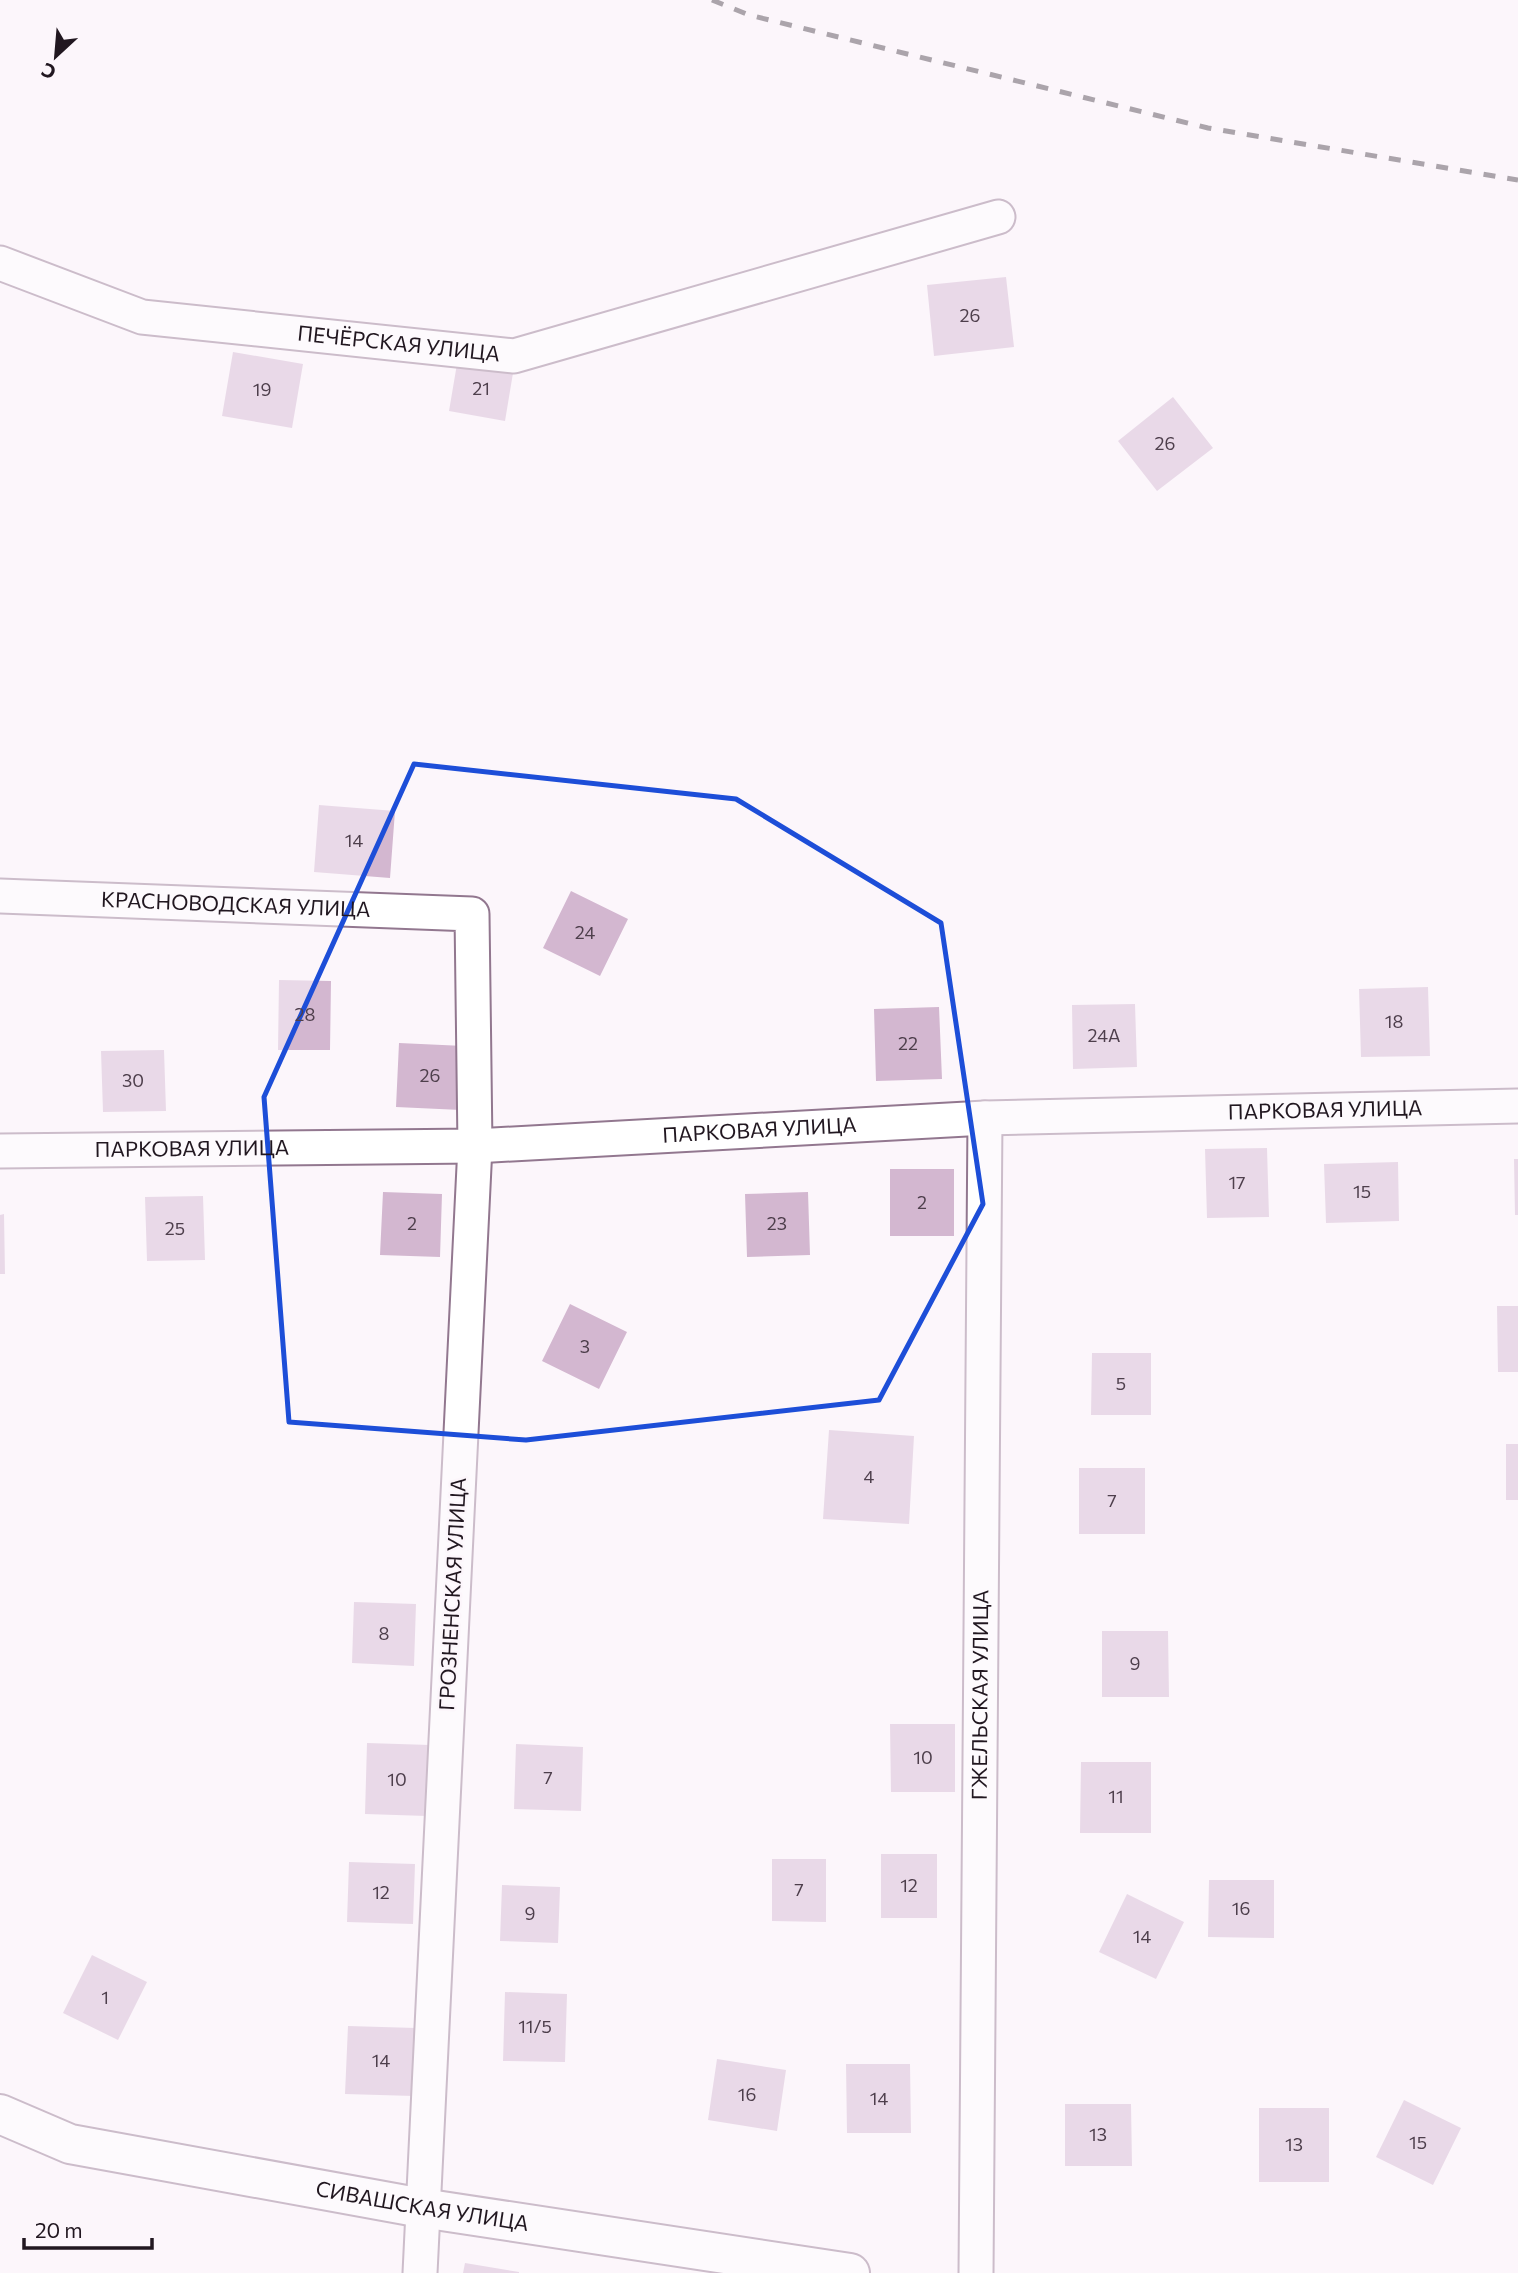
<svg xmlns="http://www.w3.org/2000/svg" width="1518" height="2273" font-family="Commissioner,sans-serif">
	<rect width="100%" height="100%" fill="#fcf6fb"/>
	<path fill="#d3b7d0" d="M1006 277 1014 347 934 356 927 285Z
		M233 352 303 364 292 428 222 416Z
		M458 358 514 367 505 421 449 411Z
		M1173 397 1213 448 1157 491 1118 441Z
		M319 805 395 811 390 878 314 872Z
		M571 891 628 919 600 976 543 948Z
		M279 980 331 981 330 1050H278Z
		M1428 987 1430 1056 1361 1057 1359 989Z
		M1135 1004 1137 1067 1073 1069 1072 1005Z
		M939 1007 942 1079 876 1081 874 1009Z
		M399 1043 464 1046 461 1110 396 1107Z
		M164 1050 166 1111 103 1112 101 1051Z
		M1267 1148 1269 1217 1207 1218 1205 1149Z
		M1514 1159H1518V1215H1515Z
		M1398 1162 1399 1221 1326 1223 1324 1164Z
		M890 1169H954V1236H890Z
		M383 1192 442 1194 440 1257 380 1255Z
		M808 1192 810 1255 747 1257 745 1194Z
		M203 1196 205 1260 147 1261 145 1197Z
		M4 1214 5 1274H0V1215Z
		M570 1304 627 1332 599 1389 542 1361Z
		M1497 1306H1518V1372H1498Z
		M1092 1353H1151V1415H1091Z
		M829 1430 914 1436 909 1524 823 1519Z
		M1506 1444H1518V1500H1506Z
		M1079 1468H1145V1534H1079Z
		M354 1602 416 1604 414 1666 352 1663Z
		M1102 1631H1168L1169 1697H1102Z
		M890 1724H955V1792H891Z
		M367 1743 430 1745 427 1816 365 1814Z
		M516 1744 583 1747 581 1811 514 1809Z
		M1081 1762H1151V1833H1080Z
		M881 1854H937V1918H881Z
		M772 1859H826V1922L772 1921Z
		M349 1862 415 1864 413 1924 347 1922Z
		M1209 1880H1274V1938L1208 1937Z
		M502 1885 560 1887 558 1943 500 1941Z
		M1127 1894 1184 1922 1156 1979 1099 1952Z
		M92 1955 147 1982 118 2040 63 2013Z
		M505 1992 567 1994 565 2062 503 2061Z
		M348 2026 416 2028 414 2096 345 2094Z
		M717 2059 786 2070 777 2131 708 2120Z
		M846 2064H910L911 2133H847Z
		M1404 2100 1461 2128 1433 2185 1376 2157Z
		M1065 2104H1131L1132 2166H1065Z
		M1259 2108H1329V2182H1259Z
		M465 2263 519 2272V2273H463Z"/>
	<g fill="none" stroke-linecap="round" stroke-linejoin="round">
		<defs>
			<g id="minor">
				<path id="s1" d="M0 263 142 317 514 356 998 217"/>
				<path id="s2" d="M0 896 472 914 475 1146 420 2273"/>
				<path id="s3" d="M0 1151 475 1146 985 1118 1518 1106"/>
				<path id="s4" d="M976 2273 985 1118"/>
			</g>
			<g id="tertiary">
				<path id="s5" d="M0 2114 70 2144 422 2208 850 2273"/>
			</g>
		</defs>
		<use href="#minor" stroke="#92778f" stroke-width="37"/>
		<use href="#tertiary" stroke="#92778f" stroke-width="42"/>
		<use href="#minor" stroke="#fff" stroke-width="33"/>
		<use href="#tertiary" stroke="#fff" stroke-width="38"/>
		<path stroke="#4b424a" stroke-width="5" stroke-dasharray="12 12" stroke-linecap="butt" d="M712 0 749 15 1208 128 1518 180"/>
	</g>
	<path d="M0 0H1518V2273H0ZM414 764 736 799 941 923 983 1204 879 1400 526 1440 289 1422 264 1097Z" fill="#fcf6fb" fill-opacity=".55" fill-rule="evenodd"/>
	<path fill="none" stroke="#1d4ed8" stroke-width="5" stroke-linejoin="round" d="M414 764 736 799 941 923 983 1204 879 1400 526 1440 289 1422 264 1097Z"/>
	<g text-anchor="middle" stroke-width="5" stroke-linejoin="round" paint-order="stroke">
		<g font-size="18" fill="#4e3f4c">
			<text x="970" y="322">26</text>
			<text x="481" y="395">21</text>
			<text x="262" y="396">19</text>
			<text x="1165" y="450">26</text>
			<text x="354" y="847">14</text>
			<text x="585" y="939">24</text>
			<text x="305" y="1021">28</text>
			<text x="1394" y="1028">18</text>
			<text x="1104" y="1042">24А</text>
			<text x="908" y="1050">22</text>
			<text x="430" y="1082">26</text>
			<text x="133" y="1087">30</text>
			<text x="1237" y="1189">17</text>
			<text x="1362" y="1198">15</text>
			<text x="922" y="1209">2</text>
			<text x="412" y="1230">2</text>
			<text x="777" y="1230">23</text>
			<text x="175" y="1235">25</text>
			<text x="585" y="1353">3</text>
			<text x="1121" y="1390">5</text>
			<text x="869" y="1483">4</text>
			<text x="1112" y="1507">7</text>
			<text x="384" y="1640">8</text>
			<text x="1135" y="1670">9</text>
			<text x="923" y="1764">10</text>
			<text x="548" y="1784">7</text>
			<text x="397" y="1786">10</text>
			<text x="1116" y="1803">11</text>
			<text x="909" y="1892">12</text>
			<text x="799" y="1896">7</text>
			<text x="381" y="1899">12</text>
			<text x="1241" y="1915">16</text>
			<text x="530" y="1920">9</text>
			<text x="1142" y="1943">14</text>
			<text x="105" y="2004">1</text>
			<text x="535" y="2033">11/5</text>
			<text x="381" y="2067">14</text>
			<text x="747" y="2101">16</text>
			<text x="879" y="2105">14</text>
			<text x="1098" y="2141">13</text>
			<text x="1418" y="2149">15</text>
			<text x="1294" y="2151">13</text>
		</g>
		<g font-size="21" fill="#211720" stroke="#fcf6fb">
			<text dy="7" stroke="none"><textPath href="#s1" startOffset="410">ПЕЧЁРСКАЯ УЛИЦА</textPath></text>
			<text dy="7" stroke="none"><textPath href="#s2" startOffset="236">КРАСНОВОДСКАЯ УЛИЦА</textPath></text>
			<text dy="7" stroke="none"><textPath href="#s3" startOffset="1326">ПАРКОВАЯ УЛИЦА</textPath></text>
			<text dy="7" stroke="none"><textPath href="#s3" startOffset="760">ПАРКОВАЯ УЛИЦА</textPath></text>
			<text dy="7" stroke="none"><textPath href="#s3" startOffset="192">ПАРКОВАЯ УЛИЦА</textPath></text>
			<text transform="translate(453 1594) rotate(-87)" y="7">ГРОЗНЕНСКАЯ УЛИЦА</text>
			<text dy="7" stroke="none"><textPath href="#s4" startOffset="578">ГЖЕЛЬСКАЯ УЛИЦА</textPath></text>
			<text dy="7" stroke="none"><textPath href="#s5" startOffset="434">СИВАШСКАЯ УЛИЦА</textPath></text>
		</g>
	</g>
	<g transform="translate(56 56) rotate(206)" stroke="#fcf6fb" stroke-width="5" paint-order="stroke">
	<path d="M0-5L12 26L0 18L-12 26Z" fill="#211720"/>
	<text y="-10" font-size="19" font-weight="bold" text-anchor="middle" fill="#211720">С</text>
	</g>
	<path d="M24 2238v10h128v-10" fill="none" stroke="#211720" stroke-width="3.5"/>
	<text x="35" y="2238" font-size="21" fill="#211720" stroke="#fcf6fb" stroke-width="5" paint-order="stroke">20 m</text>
</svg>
